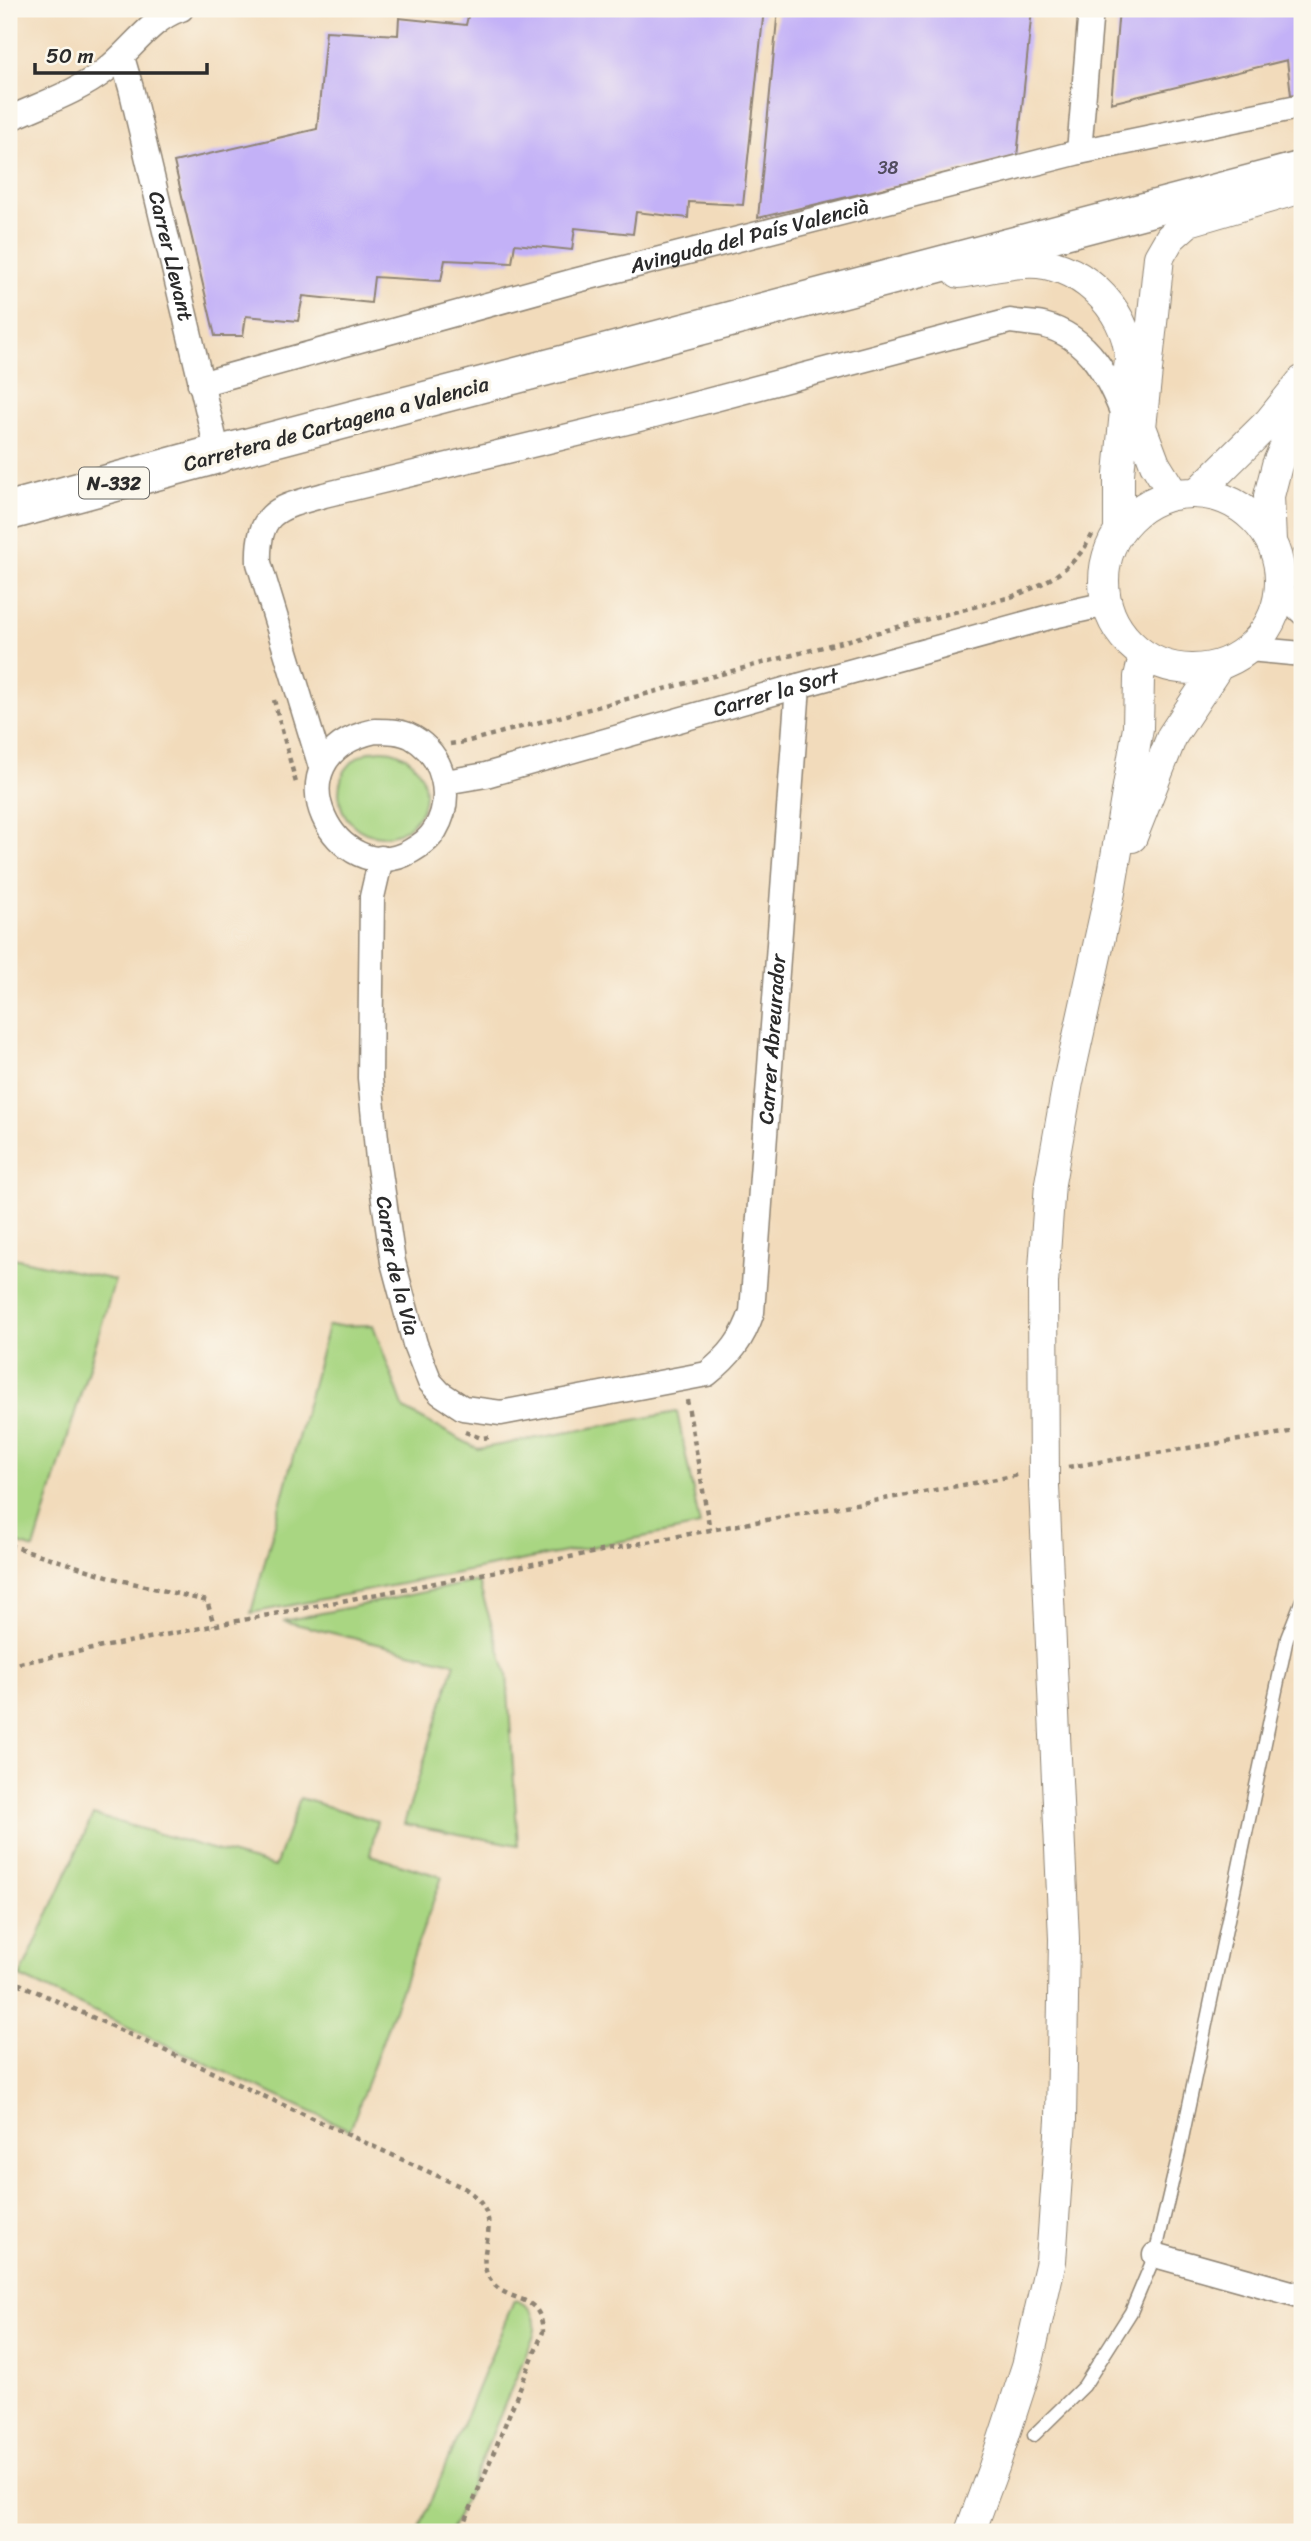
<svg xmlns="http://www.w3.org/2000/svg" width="1311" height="2541" font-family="Sriracha,sans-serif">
	<rect width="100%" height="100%" fill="#fbf7ec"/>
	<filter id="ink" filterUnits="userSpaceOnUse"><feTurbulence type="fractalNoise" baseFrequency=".0143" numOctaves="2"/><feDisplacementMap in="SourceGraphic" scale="14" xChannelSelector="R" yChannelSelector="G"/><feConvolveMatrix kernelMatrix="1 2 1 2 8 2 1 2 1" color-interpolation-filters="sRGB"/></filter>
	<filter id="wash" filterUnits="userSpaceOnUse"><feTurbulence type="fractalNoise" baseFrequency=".00686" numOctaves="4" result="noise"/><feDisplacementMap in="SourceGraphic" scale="28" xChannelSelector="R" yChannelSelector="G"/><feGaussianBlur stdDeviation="1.57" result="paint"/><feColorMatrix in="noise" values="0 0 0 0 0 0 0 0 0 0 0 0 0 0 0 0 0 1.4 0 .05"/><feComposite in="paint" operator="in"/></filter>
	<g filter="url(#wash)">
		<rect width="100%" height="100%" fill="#f2dbbb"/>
		<path fill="#a9d682" stroke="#6a8056" stroke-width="2" d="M339 793a43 43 0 1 1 86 0a43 43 0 1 1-86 0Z
			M9 1257 115 1280 34 1549 9 1541Z
			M373 1325 404 1409 478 1449 677 1412 700 1526 251 1613 328 1326Z
			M478 1581 507 1674 518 1845 404 1824 455 1663 283 1621Z
			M300 1798 377 1821 370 1855 442 1877 350 2130 20 1977 93 1815 275 1867Z
			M514 2300C532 2305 538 2318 534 2335L451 2532H418Z"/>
		<g id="blocks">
			<path fill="#c3b1f7" d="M538 9H573L594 12V9H764L743 205 689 202 688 218 636 212 633 234 575 228 572 250 515 244 512 263 445 260 441 281 374 277 371 303 303 296 298 321 246 316 243 336H215L174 162 317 129 326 31 398 35 399 18 466 25 469 12 537 18Z
				M778 9H1032L1017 157 758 218Z
				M1119 9H1302V92L1291 95 1287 60 1111 103Z"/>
		</g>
	</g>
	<g filter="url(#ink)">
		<use href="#blocks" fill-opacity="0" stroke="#8e8373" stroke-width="2"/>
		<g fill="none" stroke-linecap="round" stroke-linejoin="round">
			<defs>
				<path id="service" d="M1034 2435 1084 2386 1131 2312 1155 2255 1179 2153 1287 1638 1302 1600"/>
				<g id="minor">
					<path id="s1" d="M122 57 131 88 218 454"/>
					<path d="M9 119C41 104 78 92 106 70 131 51 150 19 181 9"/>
					<path d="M1079 152 1091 9"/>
					<path id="s2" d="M200 384 574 281 1079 152 1302 106"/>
					<path d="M1280 591 1302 612"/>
					<path d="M1249 649 1302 654"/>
					<path d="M375 731C388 731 401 731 412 737 445 756 454 798 435 830 429 840 421 845 411 851 339 894 262 756 375 731Z"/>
					<path d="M321 767 259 563C257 509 280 508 324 495L639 419 1010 321C1021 323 1032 323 1043 325 1090 337 1109 378 1125 419"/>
					<path id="s3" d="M445 782 486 775 798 686 1053 616 1107 604"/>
					<path id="s4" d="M381 858 372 897 370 1078 378 1159 393 1262 415 1344 430 1382 440 1393 463 1408 501 1413 707 1374C730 1356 743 1339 752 1312L798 686"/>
					<path d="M1155 2255 1302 2296"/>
				</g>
				<path id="tertiary" d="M959 273C981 270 1003 264 1024 263 1077 259 1127 307 1130 358L1119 474V531
					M1104 581a88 88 0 1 1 176 0a88 88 0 1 1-176 0Z
					M1197 493 1269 422 1302 381
					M1174 495 1155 464 1141 427 1159 257 1170 238 1189 221 1302 188
					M1271 541 1269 496 1277 465 1302 406
					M1132 837 1172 736 1219 665
					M970 2532 994 2467 1027 2366 1051 2261 1061 2120 1064 1939 1044 1486 1043 1283 1050 1183 1068 1082 1110 892 1138 728 1139 677 1144 656"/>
				<path id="secondary" d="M218 454 1302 169"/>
				<path id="trunk" d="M9 511 218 454"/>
			</defs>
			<use href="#service" stroke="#8e8373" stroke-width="15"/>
			<use href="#minor" stroke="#8e8373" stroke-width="27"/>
			<use href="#tertiary" stroke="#8e8373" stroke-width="32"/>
			<use href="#secondary" stroke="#8e8373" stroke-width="38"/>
			<use href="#trunk" stroke="#8e8373" stroke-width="41"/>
			<path stroke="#8e8373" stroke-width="4.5" stroke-dasharray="5 5" stroke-linecap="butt" d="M1294 549 1302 572
				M274 700 296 783
				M450 744 465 742 1011 597C1046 584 1076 568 1093 533
				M687 1400 710 1530
				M465 1432 481 1438 490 1437
				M1068 1467 1302 1430
				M9 1545 120 1580 207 1601 214 1625
				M9 1665 710 1530 1019 1475
				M9 1979 464 2188C514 2221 468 2252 492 2282 510 2305 541 2291 543 2332L461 2532"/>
			<use href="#service" stroke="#fff" stroke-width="12"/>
			<use href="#minor" stroke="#fff" stroke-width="24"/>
			<use href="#tertiary" stroke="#fff" stroke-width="30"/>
			<use href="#secondary" stroke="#fff" stroke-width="35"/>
			<use href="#trunk" stroke="#fff" stroke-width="38"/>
		</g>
	</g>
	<g text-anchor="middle" stroke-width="7" stroke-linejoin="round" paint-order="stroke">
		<g font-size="18" fill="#514c5e">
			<text x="888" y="174">38</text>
		</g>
		<rect fill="#fbf7ec" stroke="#696865" stroke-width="2" x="79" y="467.5" width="70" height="31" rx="5"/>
		<g font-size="19" font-weight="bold" fill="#2b2b2b">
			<text x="114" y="490">N-332</text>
		</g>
		<g font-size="21" fill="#2b2b2b" stroke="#fbf7ec">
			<text dy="7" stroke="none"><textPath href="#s2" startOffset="569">Avinguda del País Valencià</textPath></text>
			<text dy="7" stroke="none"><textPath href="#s1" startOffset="205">Carrer Llevant</textPath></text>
			<text transform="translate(336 424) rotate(-15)" y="7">Carretera de Cartagena a Valencia</text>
			<text dy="7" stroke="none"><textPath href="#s3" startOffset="343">Carrer la Sort</textPath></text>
			<text dy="7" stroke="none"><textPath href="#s4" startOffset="1174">Carrer Abreurador</textPath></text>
			<text dy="7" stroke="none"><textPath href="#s4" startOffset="411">Carrer de la Via</textPath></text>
		</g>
	</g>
	<rect width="1311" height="2541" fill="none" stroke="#fbf7ec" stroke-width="35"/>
	<path d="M35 63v10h172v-10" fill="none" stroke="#2b2b2b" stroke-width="3.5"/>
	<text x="46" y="63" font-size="21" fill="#2b2b2b" stroke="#fbf7ec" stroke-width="5" paint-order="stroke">50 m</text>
</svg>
